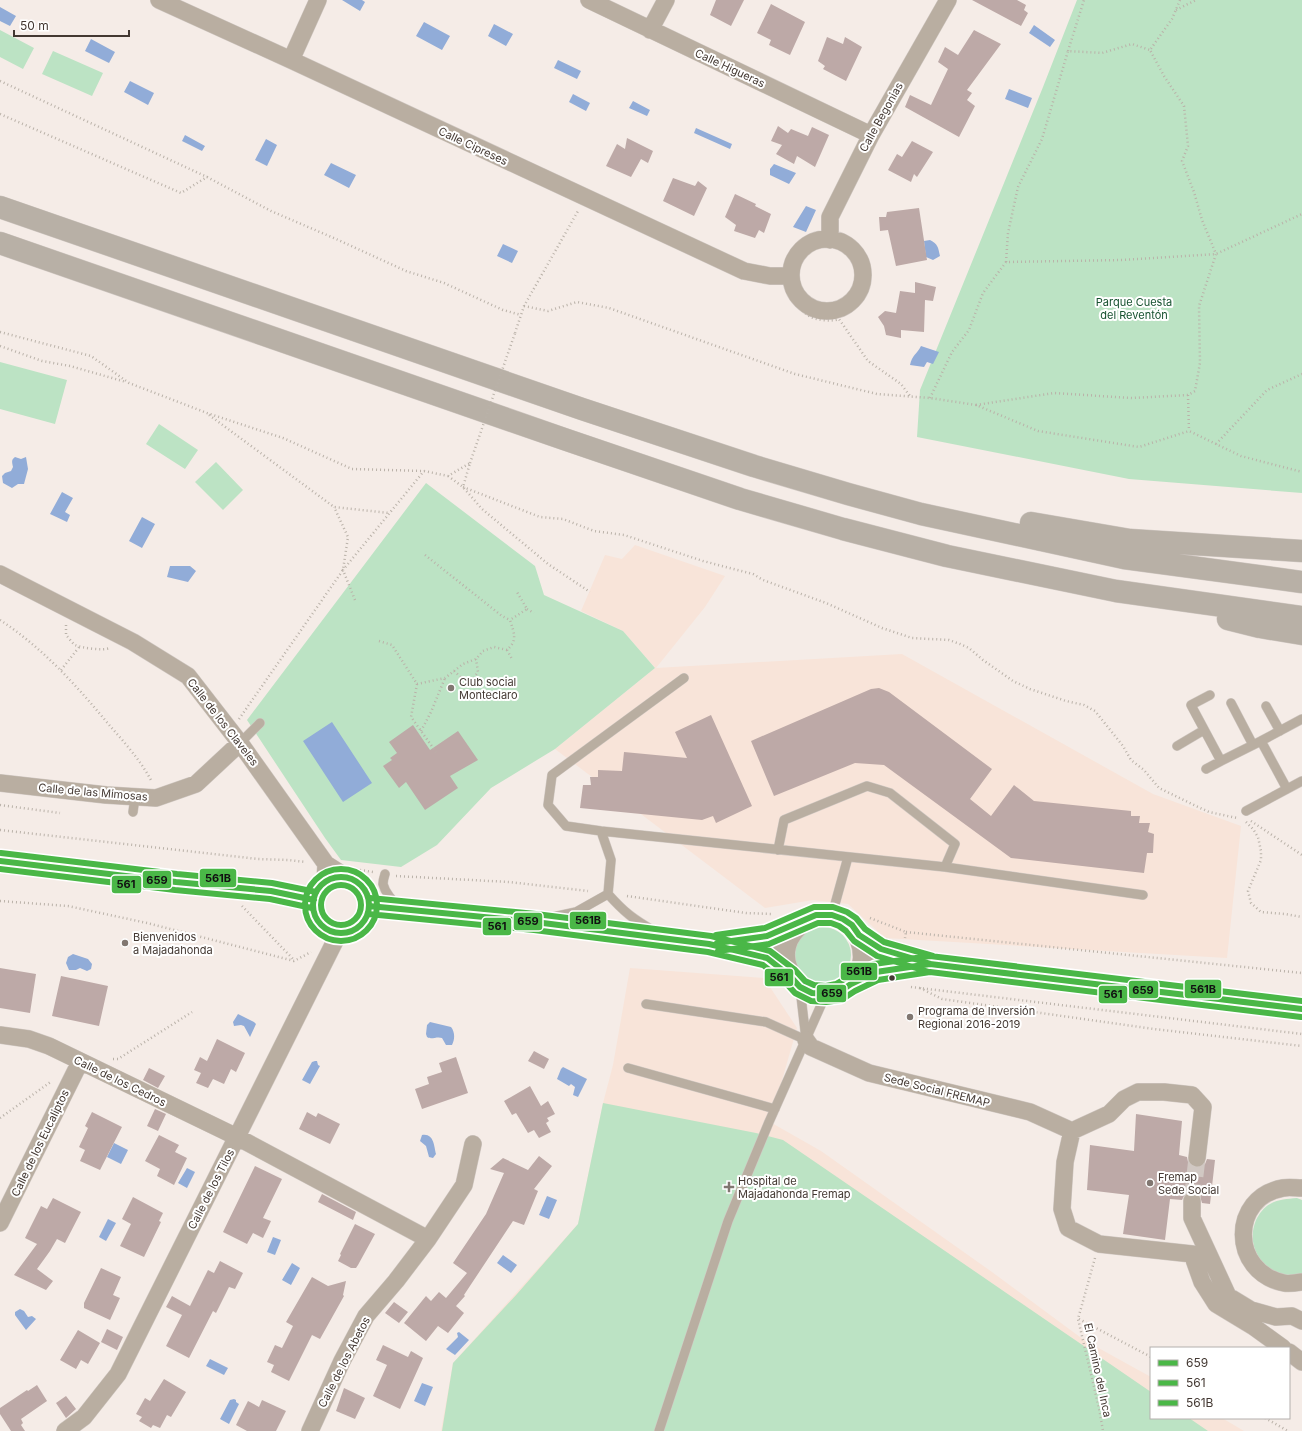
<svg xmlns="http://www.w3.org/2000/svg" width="1302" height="1431" font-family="Inter,sans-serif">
	<rect width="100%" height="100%" fill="#f5ece7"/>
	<path fill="#f8e4d9" d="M635 545 725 576 705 607 656 668 902 654 1153 794 1241 826 1227 958 885 938 848 904 813 900 765 908 555 749 655 668 623 631 581 611 605 555 622 559Z
		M630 968 764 978 797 1028 770 1122 821 1151 992 1272 1084 1340 1151 1377V1418H1222L1244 1431H441L453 1363 578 1224 603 1103 613 1065Z"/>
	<path fill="#bce3c4" d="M1077 0H1302V493L1129 479 917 437 920 390 1043 87Z
		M0 30 34 48 23 69 0 57Z
		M53 51 103 73 92 96 42 74Z
		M0 362 67 380 55 424 0 409Z
		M159 424 198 450 185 469 146 444Z
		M216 462 243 490 223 510 195 482Z
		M426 483 535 566 544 595 623 631 655 668 555 749 491 788 437 845 401 867 341 860 325 838 247 720Z
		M795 955a28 28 0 1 1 56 0a28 28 0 1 1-56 0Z
		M603 1103 756 1133 783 1140 1151 1392V1418H1189L1208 1431H442L453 1363 517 1294 578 1224Z
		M1297 1198 1302 1200V1274C1296 1274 1289 1276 1284 1275 1259 1268 1246 1244 1256 1220 1259 1214 1264 1207 1270 1204 1279 1199 1287 1199 1297 1198Z"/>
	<path fill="#91acd8" d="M342 0H362L365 2 360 11Z
		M0 7 16 16 10 26 0 21Z
		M424 22 450 36 442 50 416 36Z
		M494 24 513 34 506 46 488 36Z
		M1034 25 1055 40 1050 47 1029 33Z
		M91 39 115 52 109 63 85 51Z
		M558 60 581 71 577 79 554 68Z
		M130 81 154 93 148 105 124 92Z
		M1009 89 1032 98 1028 108 1005 99Z
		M573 94 590 103 586 111 569 102Z
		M633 101 650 110 647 116 629 108Z
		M696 128 732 144 730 149 694 133Z
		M185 135 205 146 202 151 182 141Z
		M266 139 277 145 267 166 255 160Z
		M331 163 356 175 349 188 324 175Z
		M774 164 796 173 789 184 770 175V169Z
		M806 206 816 210 806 232 793 227Z
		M930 240C938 244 938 247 940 256L933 260 926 257 924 241Z
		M503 244 518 251 512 263 497 256Z
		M921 346 939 352 933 364 927 362 924 367 910 365C912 355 917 354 921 346Z
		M15 457 21 459 26 457 28 469 24 484H18L12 488 3 483 2 476 5 473 11 471 13 467C12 462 11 460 15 457Z
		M62 492 73 498 65 512 70 515 67 522 50 514Z
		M142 517 155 524 142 548 129 541Z
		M170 566H190L196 571 188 582 167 577Z
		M332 722 372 783 343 802 303 741Z
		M73 954 88 959 92 964 91 969 87 971 80 968 76 970H69L66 963 68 957Z
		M238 1014 254 1022 256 1024 250 1037 244 1026 241 1025 234 1026 233 1022Z
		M430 1022 451 1027C455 1032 455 1039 452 1045H446L442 1038C437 1036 431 1040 427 1037L426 1034 427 1025Z
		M315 1061H317L318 1065 320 1066 310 1084 302 1080 312 1062Z
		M563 1067 587 1079 578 1097 573 1095 575 1087 571 1084 569 1086 557 1079 561 1069Z
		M422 1135C434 1133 434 1146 436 1154L433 1158 429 1157 426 1146 420 1141Z
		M114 1143 128 1150 121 1164 107 1157Z
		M187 1168 195 1172 187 1188 178 1183Z
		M547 1196 557 1200 549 1219 539 1215Z
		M108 1219 116 1223 106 1241 99 1237Z
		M273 1237 281 1240 275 1255 267 1252Z
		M503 1255 517 1265 511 1273 497 1263Z
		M292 1263 300 1268 291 1285 282 1280Z
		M20 1309 24 1311 28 1317 32 1316 36 1319 26 1330 15 1315V1312Z
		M459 1332 469 1340 455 1355 446 1349 458 1337 457 1333Z
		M210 1359 228 1368 224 1375 206 1366Z
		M422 1383 433 1387 425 1406 414 1401Z
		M234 1399 236 1400V1402L239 1404 229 1424 220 1419 230 1400Z"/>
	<path fill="#bda9a7" d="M716 0H744L731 26 710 15Z
		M972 0H1017L1026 5 1024 10 1028 13 1021 26Z
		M771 4 805 22 790 55 769 45 771 40 757 33Z
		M974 30 1001 44 967 90 972 93 967 100 975 106 959 137 905 107 910 95 931 105 948 69 938 62 945 47 958 55Z
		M827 37 843 44 845 37 862 47 846 81 823 69 825 66 818 61Z
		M778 126 788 133 791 129 808 136 812 127 829 135 815 167 797 156 794 164 776 154 782 145 771 141Z
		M627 138 653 151 648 163 641 159 631 177 606 166 617 144 625 149Z
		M912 141 933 152 917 177 914 174 911 182 888 170 897 154 902 157Z
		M673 178 695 186 698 181 707 188 694 216 663 201Z
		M735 194 756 204 755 206 771 214 764 233 759 230 755 238 734 231 736 225 725 217Z
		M919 208 927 260 896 266 888 230 880 231 879 217H886L887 212Z
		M915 282 936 287 933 301 925 300 924 332 901 330V338L886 335 884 326 878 317 885 311 896 313 900 291 915 293Z
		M879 688 889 692 992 769 970 799 991 816 1014 785 1034 801 1131 811V816H1140L1139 823H1150L1148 832 1154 834 1153 853H1147L1144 873 1011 858 884 765 855 763 774 796 751 741 871 689Z
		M711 715 752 806 716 823 713 816 702 820 580 808 583 785H591L590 777H598V770L622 771 624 752 687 758 675 732Z
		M413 725 430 750 458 731 478 760 450 776 458 788 425 810 406 782 399 788 383 766 392 760 390 758 397 753 389 742Z
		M0 968 36 974 30 1013 0 1008Z
		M61 976 108 986 99 1026 52 1016Z
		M217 1039 245 1053 236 1072 231 1069 224 1084 213 1079 208 1088 196 1083 201 1073 194 1070 200 1057 207 1061Z
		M534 1051 549 1059 544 1069 528 1061Z
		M456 1057 468 1093 422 1109 415 1089 429 1084 427 1077 442 1072 439 1063Z
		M149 1068 165 1076 158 1088 143 1080Z
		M530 1086 541 1106 548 1101 555 1114 547 1118 549 1121 546 1123 551 1132 539 1138 534 1130 528 1133 516 1113 512 1115 504 1101Z
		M155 1109 166 1114 158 1131 147 1126Z
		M92 1112 122 1127 100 1170 80 1161 85 1150 79 1147 88 1128 85 1126Z
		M307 1112 316 1117 318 1113 340 1124 330 1144 299 1129Z
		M1136 1114 1182 1121 1179 1155 1187 1157 1188 1162 1191 1166 1195 1168 1201 1167 1205 1164 1207 1159 1215 1160 1210 1204 1202 1203 1200 1196 1197 1192 1192 1191 1187 1193 1184 1196 1182 1200 1170 1199 1165 1240 1123 1234 1129 1195 1087 1190 1090 1145 1134 1151Z
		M159 1135 179 1145 175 1152 187 1158 174 1185 157 1176 160 1169 145 1161Z
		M539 1156 552 1166 534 1189 538 1191 524 1225 513 1221 464 1295 465 1296 456 1306 464 1313 448 1333 438 1326 426 1341 404 1323 426 1296 431 1301 439 1292 446 1298 467 1273 453 1263 486 1214 504 1173 490 1169 503 1158 528 1170Z
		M255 1166 282 1179 263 1218 271 1221 263 1238 253 1233 247 1244 223 1232Z
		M322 1194 356 1212 353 1220 318 1202Z
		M133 1197 163 1213 159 1221 161 1222 144 1257 120 1246 131 1224 122 1219Z
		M53 1198 81 1212 65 1243 57 1239 50 1251 37 1269 53 1281 46 1290 14 1275 37 1244 25 1238 41 1206 47 1209Z
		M355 1224 375 1234 358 1265 356 1268H351L338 1261 341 1255 340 1254Z
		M220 1261 243 1273 235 1289 229 1287 216 1313 213 1311 189 1358 166 1346 182 1315 166 1307 172 1296 190 1306 208 1270 214 1273Z
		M101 1268 121 1277 113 1295 120 1298 110 1320 84 1308V1303Z
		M312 1277 328 1286 346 1281 343 1295 344 1296 320 1339 312 1335 289 1381 271 1372 274 1365 267 1362 275 1345 282 1348 293 1326 286 1322Z
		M394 1302 408 1312 399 1323 385 1313Z
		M107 1329 123 1337 117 1350 101 1342Z
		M78 1330 100 1343 88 1364 81 1360 76 1369 60 1360Z
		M383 1345 408 1357 411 1351 423 1358 400 1409 373 1396 387 1365 376 1360Z
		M164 1379 186 1392 171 1417 167 1415 160 1428 153 1425 151 1428 139 1421 142 1417 136 1414 145 1398 150 1401Z
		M37 1385 47 1401 21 1419 23 1423 21 1425 25 1431H11L0 1414V1408L27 1390 28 1391Z
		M344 1388 365 1398 355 1419 336 1411Z
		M66 1396 76 1409 66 1418 56 1403Z
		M262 1400 286 1411 276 1431H247L236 1425 248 1401 259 1407Z"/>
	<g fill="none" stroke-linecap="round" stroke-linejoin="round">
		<path stroke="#d1c8c3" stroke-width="17" stroke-dasharray="17 8" stroke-linecap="butt" d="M1192 1201 1197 1158"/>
		<defs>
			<path id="service" d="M684 678 552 775 548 805 566 826 601 831 945 867 955 844 890 793 867 786 784 820 778 850
				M1210 695 1191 705 1221 761 1261 741
				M1231 703 1253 745
				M1266 706 1280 731
				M240 743 260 723
				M1177 746 1204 730
				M1206 769 1221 761
				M1287 789 1261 741 1302 719
				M1246 811 1302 781
				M133 812 135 797
				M601 831 611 860 608 894C624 912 633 919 654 931
				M945 867 1143 895
				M385 874C384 877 383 881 383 884 385 892 392 902 400 905
				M832 915 848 857
				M553 917 576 912 608 894
				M800 988 806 1039
				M646 1004 766 1022 806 1040
				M628 1068 775 1109
				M659 1431 728 1221 769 1122 826 994"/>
			<path id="minor" d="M159 0 291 60 744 271 770 276H791
				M589 0 871 135
				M650 30 666 0
				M291 60 318 0
				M791 275a36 36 0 1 1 72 0a36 36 0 1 1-72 0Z
				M830 240V217L871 135 948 0
				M0 574 133 642 188 676 240 743 326 864 348 878
				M0 783 106 795 156 798 196 784 240 743
				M325 882 326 864
				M0 1035 29 1039 49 1046 237 1137 428 1239
				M806 1040 811 1047 869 1073 1030 1112 1072 1131
				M1197 1158 1203 1107 1192 1095 1164 1092H1138L1124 1099 1109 1114 1072 1131 1065 1162 1062 1209 1068 1228 1099 1244 1192 1254 1202 1282 1216 1304 1254 1327 1283 1348
				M1302 1188C1296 1188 1289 1187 1283 1188 1230 1197 1230 1272 1284 1283 1289 1284 1296 1283 1302 1282
				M1192 1201V1218L1228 1296 1251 1310 1276 1317 1292 1316 1302 1321
				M0 1223 80 1062
				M1289 1352 1302 1362
				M65 1431 84 1417 118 1374 339 933
				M310 1431 342 1361 366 1316 396 1281 428 1239 464 1185 473 1144"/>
			<path id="tertiary" d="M0 861 176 882 271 891 314 900
				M313 905a28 28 0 1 1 56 0a28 28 0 1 1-56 0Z
				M369 906 535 922 709 944 767 958 790 976
				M859 935 881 949 930 964 1302 1009
				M721 942C736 940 752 940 766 936 778 933 791 926 803 921 807 919 812 916 817 915 844 911 864 931 864 957 864 967 857 981 849 986 842 990 835 994 826 994 801 996 779 971 785 946 787 936 794 929 801 922
				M851 984 876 972 925 965"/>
			<path id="motorway" d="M0 207 582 409 754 466 848 494 921 514 1124 558 1302 582
				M0 243 564 439 740 499 843 529 947 556 1116 591 1302 617
				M1031 523 1130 540 1302 551
				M1228 619 1260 627 1302 634"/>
		</defs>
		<use href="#service" stroke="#d1c9c4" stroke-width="10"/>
		<use href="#minor" stroke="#d1c9c4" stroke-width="18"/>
		<use href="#tertiary" stroke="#d1c9c4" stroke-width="23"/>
		<use href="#motorway" stroke="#d1c9c4" stroke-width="23"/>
		<path stroke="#bab2a9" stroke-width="2.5" stroke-dasharray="1 3" stroke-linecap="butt" d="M1180 0 1172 19 1150 50 1164 76 1184 106 1188 146 1182 161 1194 192 1202 220 1216 254 1199 306 1200 363 1195 391 1188 395 1189 431
			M1176 10 1196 0
			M1068 51 1084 0
			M0 81 207 177
			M0 114 181 193 207 177 271 211 336 239 406 271 444 283 503 310 521 315
			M1006 262 1008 233 1018 187 1042 139 1068 51 1102 53 1132 44 1150 50
			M787 292C794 298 801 311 809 316 815 320 832 322 839 319L868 361 901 384 910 396
			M524 306 548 311 577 302 609 308 795 374 877 394 930 398 976 405 1038 431 1139 447 1189 431 1241 456 1302 472
			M0 332 91 356 129 383 207 413 283 438 352 469 424 471 448 476 470 463 463 487
			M515 333 524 306 578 211
			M0 346 42 361 70 366 126 382
			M930 398 952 352 969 330 983 293 1006 262 1123 260 1216 254 1302 214
			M976 405 1054 393 1132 398 1188 395
			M209 415 334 507 389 513
			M1216 444 1267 390 1302 374
			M448 476 463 487 482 509 548 564 590 592
			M463 487 540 517 563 519 594 531 624 535 703 561 753 574 763 580 826 603 882 628 912 638 949 640 960 644 969 648 983 660 1013 681 1030 689 1066 701 1084 705 1095 711 1123 746 1131 760 1144 770 1159 788 1196 806 1209 812 1237 818
			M425 555 502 616 510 620
			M355 600 343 570 424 471
			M527 609 534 613
			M0 620C43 648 77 686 110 726 125 743 141 761 152 782
			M66 625V635C69 638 72 643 75 645 82 648 103 651 110 648
			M379 641 392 645 417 684 411 717 436 752
			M507 650 512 659
			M61 670 80 646
			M454 671 464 680H472L478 672 476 659
			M472 680 480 685
			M417 684 445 678 463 664 476 659 483 651 494 647 507 650C518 640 514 633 510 620L527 609 517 592
			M239 719 343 570 348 537 334 507
			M421 731 431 712 445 678
			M0 805 60 813
			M1251 821 1302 855
			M1246 822 1253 829 1258 837 1261 851V860L1248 891 1251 903 1261 912 1285 914 1302 917
			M0 830 258 859 288 860 306 862
			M360 870 373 872
			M396 876 509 882 588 891
			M627 896 746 913 772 914
			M0 901 68 906 147 923 294 961 311 952
			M242 906 294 960
			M870 918 906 932 905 938
			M906 932 1302 973
			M911 987 1302 1034
			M920 988 942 999 1154 1029 1302 1046
			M113 1059H118L192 1012
			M0 1118 52 1081
			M1095 1258 1078 1319 1099 1408 1103 1431
			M1079 1319 1151 1357
			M1265 1418 1288 1431"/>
		<use href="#service" stroke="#b9aea1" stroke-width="9"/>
		<use href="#minor" stroke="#b9aea1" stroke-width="17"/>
		<use href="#tertiary" stroke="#b9aea1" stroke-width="22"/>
		<use href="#motorway" stroke="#b8b0a6" stroke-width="22"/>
		<path stroke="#bab2a9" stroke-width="2.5" stroke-dasharray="1 3" stroke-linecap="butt" d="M470 463 515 333"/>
		<defs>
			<path id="bus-1" d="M0 861 176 882 271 891 314 900
				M313 905a28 28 0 1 1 56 0a28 28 0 1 1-56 0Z
				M369 906 535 922 709 944 767 958 790 976 800 987 812 993 826 994 839 992 851 984 876 972 930 964 1302 1009
				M717 943 767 936 816 915H832L843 919 852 925 859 935 881 949 931 964"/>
			<path id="bus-2" d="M0 869 175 890 270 899 312 908
				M305 905a36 36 0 1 1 72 0a36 36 0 1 1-72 0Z
				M368 914 534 930 708 952 763 965 785 982 795 993 811 1001 826 1002 841 1000 855 991 878 980 930 972 1301 1017
				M718 951 769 944 818 923H831L839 926 846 931 854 941 877 956 929 972"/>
			<path id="bus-3" d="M1 853 177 874 272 883 316 892
				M321 905a20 20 0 1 1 40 0a20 20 0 1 1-40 0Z
				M370 898 536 914 711 936 770 951 795 970 805 981 814 985 826 986 836 984 848 977 874 964 930 956 1302 1001
				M716 935 765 928 814 907H833L847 912 856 918 865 929 884 942 933 956"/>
		</defs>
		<use href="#bus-1" stroke="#fff" stroke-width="9"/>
		<use href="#bus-2" stroke="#fff" stroke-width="9"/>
		<use href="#bus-3" stroke="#fff" stroke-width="9"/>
		<use href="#bus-1" stroke="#4ab747" stroke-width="6"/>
		<use href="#bus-2" stroke="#4ab747" stroke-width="6"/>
		<use href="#bus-3" stroke="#4ab747" stroke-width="6"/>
	</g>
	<g fill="#817771" stroke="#fff" stroke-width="1.5">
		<circle cx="451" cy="688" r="4"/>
		<circle cx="125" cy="943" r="4"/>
		<circle cx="910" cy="1017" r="4"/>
		<circle cx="1150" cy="1183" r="4"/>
		<path d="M727 1181h4v4h4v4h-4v4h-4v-4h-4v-4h4z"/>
	</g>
	<circle fill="#433832" stroke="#fff" stroke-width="1.5" cx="892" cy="978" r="3.5"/>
	<g text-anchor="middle" stroke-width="4" stroke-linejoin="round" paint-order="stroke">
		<g font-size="11" fill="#433832" stroke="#fff">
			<text transform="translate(730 68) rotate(25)" y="4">Calle Higueras</text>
			<text transform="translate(881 117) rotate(-61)" y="4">Calle Begonias</text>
			<text transform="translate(473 146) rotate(25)" y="4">Calle Cipreses</text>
			<text transform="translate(223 722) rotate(52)" y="4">Calle de los Claveles</text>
			<text transform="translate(93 792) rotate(5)" y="4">Calle de las Mimosas</text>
			<text transform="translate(120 1081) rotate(26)" y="4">Calle de los Cedros</text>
			<text transform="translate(937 1090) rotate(14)" y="4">Sede Social FREMAP</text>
			<text transform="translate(40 1143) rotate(-64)" y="4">Calle de los Eucaliptos</text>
			<text transform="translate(211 1189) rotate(-63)" y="4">Calle de los Tilos</text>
			<text transform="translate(344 1362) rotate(-63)" y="4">Calle de los Abetos</text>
			<text transform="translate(1098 1370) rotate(78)" y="4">El Camino del Inca</text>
		</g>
		<g font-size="11" fill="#16512f" stroke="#fff">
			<text x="1134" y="306">Parque Cuesta<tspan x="1134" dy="13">del Reventón</tspan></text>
		</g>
		<g font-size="11" fill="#433832" stroke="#fff" text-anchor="start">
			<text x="459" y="686">Club social<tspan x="459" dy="13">Monteclaro</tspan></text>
			<text x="133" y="941">Bienvenidos<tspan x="133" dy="13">a Majadahonda</tspan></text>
			<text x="918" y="1015">Programa de Inversión<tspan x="918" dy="13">Regional 2016-2019</tspan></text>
			<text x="1158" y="1181">Fremap<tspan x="1158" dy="13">Sede Social</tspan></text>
			<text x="738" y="1185">Hospital de<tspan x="738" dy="13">Majadahonda Fremap</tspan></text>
		</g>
	</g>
	<g stroke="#fff" stroke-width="1.5">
		<rect x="199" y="868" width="38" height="20" rx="4" fill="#4ab747"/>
		<rect x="142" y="870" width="30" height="19" rx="4" fill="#4ab747"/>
		<rect x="111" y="875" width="31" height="19" rx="4" fill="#4ab747"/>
		<rect x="569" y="911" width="38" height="19" rx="4" fill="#4ab747"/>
		<rect x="513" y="912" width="30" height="19" rx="4" fill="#4ab747"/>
		<rect x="482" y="917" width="30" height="19" rx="4" fill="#4ab747"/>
		<rect x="840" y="962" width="38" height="19" rx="4" fill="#4ab747"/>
		<rect x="764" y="968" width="30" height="19" rx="4" fill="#4ab747"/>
		<rect x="1184" y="979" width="38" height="20" rx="4" fill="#4ab747"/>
		<rect x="1128" y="980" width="31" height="19" rx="4" fill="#4ab747"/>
		<rect x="816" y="984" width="31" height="19" rx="4" fill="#4ab747"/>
		<rect x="1098" y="985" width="30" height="19" rx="4" fill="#4ab747"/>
	</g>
	<g font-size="11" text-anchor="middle" font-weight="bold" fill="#111">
		<text x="218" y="882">561B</text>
		<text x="157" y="884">659</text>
		<text x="126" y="888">561</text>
		<text x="588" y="924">561B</text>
		<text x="528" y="925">659</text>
		<text x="497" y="930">561</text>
		<text x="859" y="975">561B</text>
		<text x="779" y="981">561</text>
		<text x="1203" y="993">561B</text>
		<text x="1143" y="994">659</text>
		<text x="832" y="997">659</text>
		<text x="1113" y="998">561</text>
	</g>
	<rect x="1150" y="1347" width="140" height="72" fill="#ffffff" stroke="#b4afad"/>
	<rect x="1158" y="1360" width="20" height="6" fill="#4ab747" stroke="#b4afad"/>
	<text x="1186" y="1367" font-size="12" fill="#433832">659</text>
	<rect x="1158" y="1380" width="20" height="6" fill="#4ab747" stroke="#b4afad"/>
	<text x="1186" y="1387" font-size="12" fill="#433832">561</text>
	<rect x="1158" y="1400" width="20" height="6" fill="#4ab747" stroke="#b4afad"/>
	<text x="1186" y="1407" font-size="12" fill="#433832">561B</text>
	<path d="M14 30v6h115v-6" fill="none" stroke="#433832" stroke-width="2"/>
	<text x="20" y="30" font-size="12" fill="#433832" stroke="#ffffff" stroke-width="3" paint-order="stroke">50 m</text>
</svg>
